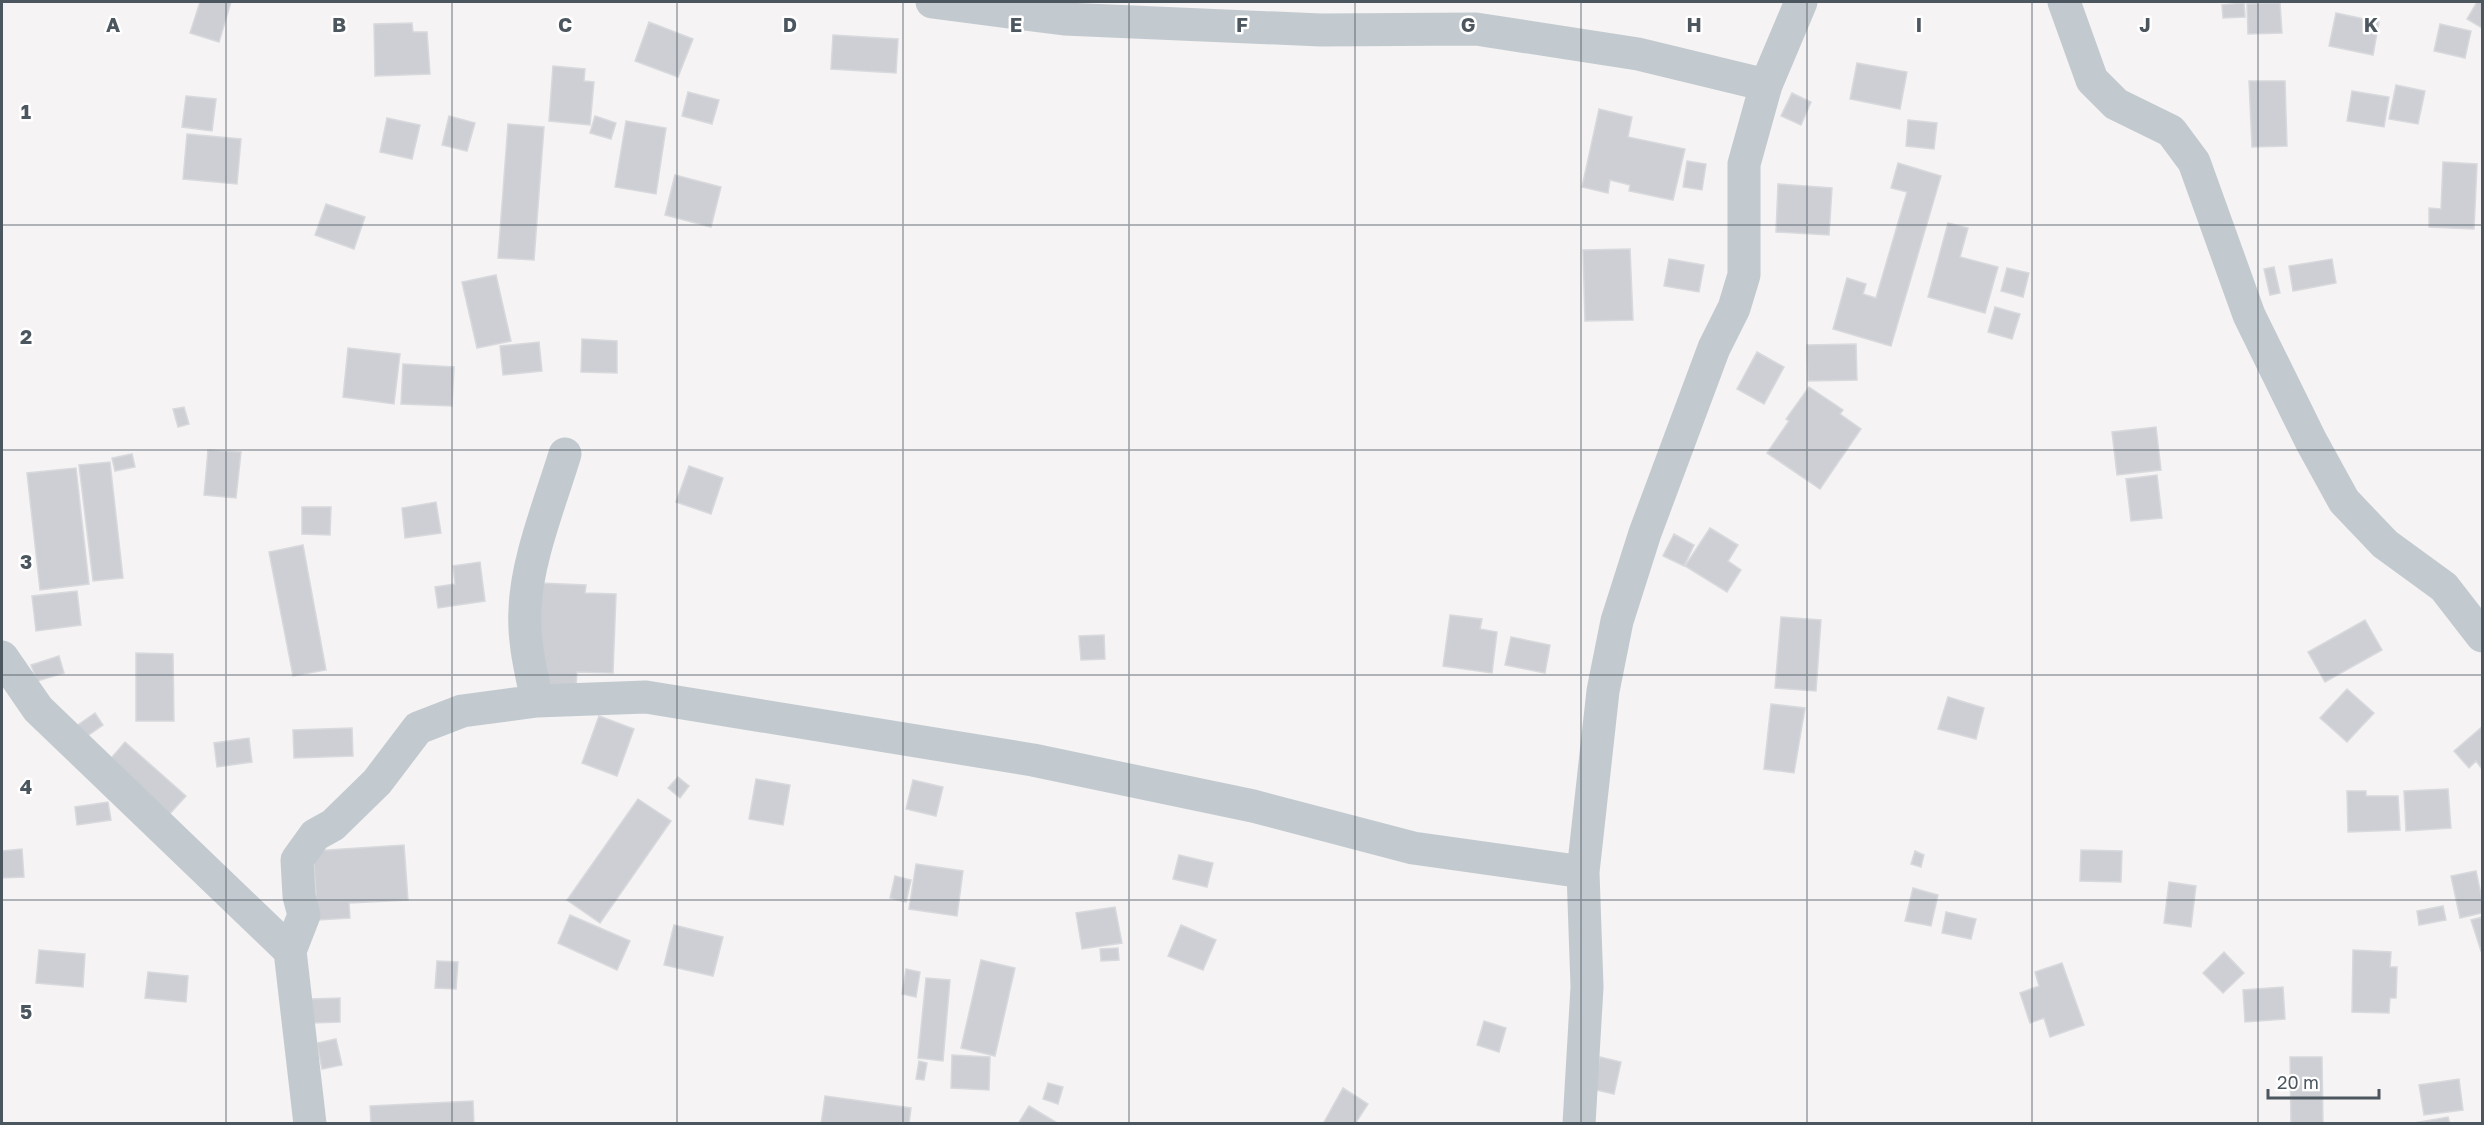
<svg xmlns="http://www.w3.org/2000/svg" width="2484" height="1125" font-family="'Golos Text',sans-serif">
	<rect width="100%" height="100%" fill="#f5f3f3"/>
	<path fill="#cdcfd4" stroke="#d8d9dd" stroke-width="1.5" d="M200 2H231L219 42 190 33Z
		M2477 2H2482V28L2467 19Z
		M2244 3 2245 17 2223 18 2222 5Z
		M2280 3 2282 33 2248 34 2247 4Z
		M2336 13 2379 22 2373 55 2329 46Z
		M649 22 693 39 678 77 635 61Z
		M412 23 413 32H427L430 74 375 76 374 24Z
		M2440 24 2471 31 2465 58 2434 51Z
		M833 35 898 39 896 73 831 69Z
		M1857 63 1907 72 1900 109 1850 99Z
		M553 66 585 69 584 81 594 82 590 125 549 121Z
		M2249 81H2285L2287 146 2252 147Z
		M2396 85 2425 91 2418 124 2389 119Z
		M2352 91 2389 97 2384 127 2347 121Z
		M688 92 719 100 712 124 682 116Z
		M1792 93 1811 102 1801 125 1781 116Z
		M186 96 216 99 212 131 182 127Z
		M1599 109 1632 117 1628 137 1685 149 1673 200 1629 191 1630 185 1610 180 1608 193 1582 187Z
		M449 116 475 123 467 151 442 145Z
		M595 116 616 123 611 139 590 133Z
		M387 118 420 125 412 159 380 152Z
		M1908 120 1937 123 1934 149 1906 146Z
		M626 121 666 128 656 194 615 187Z
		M508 124 544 127 534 260 498 258Z
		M187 134 241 139 237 184 183 179Z
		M1687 161 1706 164 1702 190 1683 187Z
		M2443 162 2477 164 2474 229 2429 227V208L2441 209Z
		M1898 163 1941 176 1891 346 1833 329 1847 278 1866 284 1863 294 1876 298 1907 192 1891 188Z
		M675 175 721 187 711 227 665 215Z
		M1778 184 1832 188 1829 235 1776 232Z
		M326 204 365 217 354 249 315 235Z
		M1948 223 1968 228 1960 257 1998 267 1985 313 1928 297Z
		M1630 249 1633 320 1585 321 1583 250Z
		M1669 259 1704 265 1699 292 1664 286Z
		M2332 259 2336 283 2293 291 2289 266Z
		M2274 267 2280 293 2270 295 2264 269Z
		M2007 268 2029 273 2023 297 2001 291Z
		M496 275 511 341 477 348 462 282Z
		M1995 307 2020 314 2012 339 1988 332Z
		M582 339 617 341V373L581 372Z
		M539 342 542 371 503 375 500 346Z
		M1856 344 1857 380 1808 381 1807 345Z
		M348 348 400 354 394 404 343 397Z
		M1757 352 1784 367 1764 404 1737 389Z
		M403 364 454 367 452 406 401 404Z
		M1809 387 1843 410 1840 414 1861 429 1820 489 1767 453 1789 421 1786 419Z
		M184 407 189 424 178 427 173 409Z
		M2156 427 2161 470 2117 475 2112 432Z
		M208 450 241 452 236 498 204 495Z
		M132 454 135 467 115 471 112 458Z
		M110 462 123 578 93 581 79 465Z
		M689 466 723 478 711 514 676 502Z
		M76 468 89 584 40 590 27 473Z
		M2157 475 2162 518 2131 521 2126 479Z
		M436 502 441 533 405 538 402 508Z
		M302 507H331L330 535 302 534Z
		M1710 528 1738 545 1728 561 1741 570 1727 592 1685 566Z
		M1674 534 1694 545 1684 566 1663 556Z
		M303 545 326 670 293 676 269 552Z
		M480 562 485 601 438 608 435 587 455 584 453 566Z
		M539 583 586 585 585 593 616 594 613 673 577 672 576 686 537 684Z
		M77 591 81 625 36 631 32 596Z
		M1450 615 1482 619 1480 629 1497 632 1492 673 1443 666Z
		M1781 617 1821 620 1816 691 1775 688Z
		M2365 620 2382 650 2325 682 2308 652Z
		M1104 635 1105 659 1081 660 1079 636Z
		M1511 637 1550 645 1545 673 1505 665Z
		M136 653 173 654 174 721H136Z
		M59 656 64 673 37 681 31 665Z
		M2347 689 2374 713 2347 742 2320 718Z
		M1948 697 1984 708 1976 739 1938 729Z
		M1771 704 1805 708 1794 773 1764 769Z
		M95 713 103 725 83 739 75 727Z
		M599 716 634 729 617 776 582 763Z
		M2482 727V769L2476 761 2469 768 2454 751Z
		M352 728 353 756 294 758 293 730Z
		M249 738 252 762 217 767 214 743Z
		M125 742 186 796 166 818 106 764Z
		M678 777 689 786 680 798 668 788Z
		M756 779 790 785 783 825 749 819Z
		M913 780 943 787 936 816 906 809Z
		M2448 789 2451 828 2406 831 2404 791Z
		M2347 791H2366V796H2398L2400 830 2348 832Z
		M638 799 671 821 600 923 567 900Z
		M108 802 111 820 77 825 75 807Z
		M404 845 408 900 349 903 350 918 318 920 313 851Z
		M22 849 24 877 2 878V851Z
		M2081 850 2122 851 2121 882 2080 881Z
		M1915 851 1924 855 1921 867 1911 864Z
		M1179 855 1213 863 1207 887 1173 879Z
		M916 864 963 871 957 916 909 909Z
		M2476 871 2482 899V913L2460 918 2451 876Z
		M895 876 911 880 906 902 890 898Z
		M2169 882 2196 886 2191 927 2164 923Z
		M1913 888 1938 895 1931 926 1905 921Z
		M2443 906 2446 920 2419 925 2417 911Z
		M1115 907 1122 943 1082 949 1076 913Z
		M1946 912 1976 919 1971 939 1942 933Z
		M570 915 630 941 617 970 558 943Z
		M2482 917V951H2481L2471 920Z
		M674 925 723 937 713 976 664 965Z
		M1181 925 1216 940 1203 970 1168 956Z
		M1118 948 1119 960 1101 961 1100 949Z
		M39 950 85 954 83 987 36 983Z
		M2353 950 2391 952 2390 967H2397L2396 998H2390L2389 1013 2352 1012Z
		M2224 952 2244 973 2223 993 2203 973Z
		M981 960 1015 968 995 1056 961 1048Z
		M437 961 458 962 456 989 435 988Z
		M2062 963 2084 1025 2050 1037 2044 1018 2030 1023 2020 993 2039 986 2035 972Z
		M906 969 920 972 916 997 902 994Z
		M148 972 188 976 186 1002 145 998Z
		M926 978 950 980 943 1061 918 1058Z
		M2283 987 2285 1019 2245 1022 2243 990Z
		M340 998V1022L312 1023 311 999Z
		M1484 1021 1506 1028 1499 1052 1477 1045Z
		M336 1039 342 1065 322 1069 317 1043Z
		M952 1055 990 1057 989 1090 951 1088Z
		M1600 1057 1621 1062 1614 1094 1592 1089Z
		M2290 1057H2322L2323 1124H2291Z
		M919 1061 927 1063 924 1080 916 1079Z
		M2459 1079 2463 1110 2424 1115 2419 1085Z
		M1048 1083 1063 1087 1058 1104 1043 1099Z
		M1343 1088 1368 1104 1355 1124H1323Z
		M825 1096 911 1108 909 1124H821Z
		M473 1101 474 1124H371L370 1106Z
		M1029 1106 1059 1124H1018Z
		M2448 1117 2450 1124H2408Z"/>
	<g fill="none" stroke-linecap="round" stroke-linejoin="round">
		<path stroke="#c2cad0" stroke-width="33" d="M932 2 1064 19 1321 30 1476 29 1638 54 1766 85
			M2064 2 2092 80 2116 104 2171 131 2194 162 2249 315 2311 441 2344 501 2385 544 2444 587 2482 636
			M565 454C551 500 526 562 525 610 523 641 531 671 537 701L646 697 1033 760 1253 806 1413 848 1583 872
			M2 657 38 709 290 951
			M310 1124 290 951 304 915 299 896 297 860 315 835 333 825 377 782 418 728 462 711 537 701
			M1579 1124 1587 987 1583 872 1603 691 1617 621 1645 533 1714 348 1734 308 1744 275V164L1766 85 1801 2"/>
	</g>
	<path fill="none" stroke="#4c565f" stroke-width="1.5" stroke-opacity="0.55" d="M226 2V1124M452 2V1124M677 2V1124M903 2V1124M1129 2V1124M1355 2V1124M1581 2V1124M1807 2V1124M2032 2V1124M2258 2V1124M2 225H2482M2 450H2482M2 675H2482M2 900H2482"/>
	<g font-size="20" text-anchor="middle" font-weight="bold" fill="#4c565f" stroke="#fff" stroke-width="5" stroke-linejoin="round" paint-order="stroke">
		<text x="113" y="32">A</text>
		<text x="339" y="32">B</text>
		<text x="565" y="32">C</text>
		<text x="790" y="32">D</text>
		<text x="1016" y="32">E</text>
		<text x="1242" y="32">F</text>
		<text x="1468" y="32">G</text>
		<text x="1694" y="32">H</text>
		<text x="1919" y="32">I</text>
		<text x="2145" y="32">J</text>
		<text x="2371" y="32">K</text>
		<text x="26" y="119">1</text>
		<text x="26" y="344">2</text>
		<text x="26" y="569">3</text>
		<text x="26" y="794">4</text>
		<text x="26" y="1019">5</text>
	</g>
	<rect width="2484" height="1125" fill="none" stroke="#4c565f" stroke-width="6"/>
	<path d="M2268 1089v9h111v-9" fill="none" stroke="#4c565f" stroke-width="3"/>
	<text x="2277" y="1089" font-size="18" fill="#4c565f" stroke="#ffffff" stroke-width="4.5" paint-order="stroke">20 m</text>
</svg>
